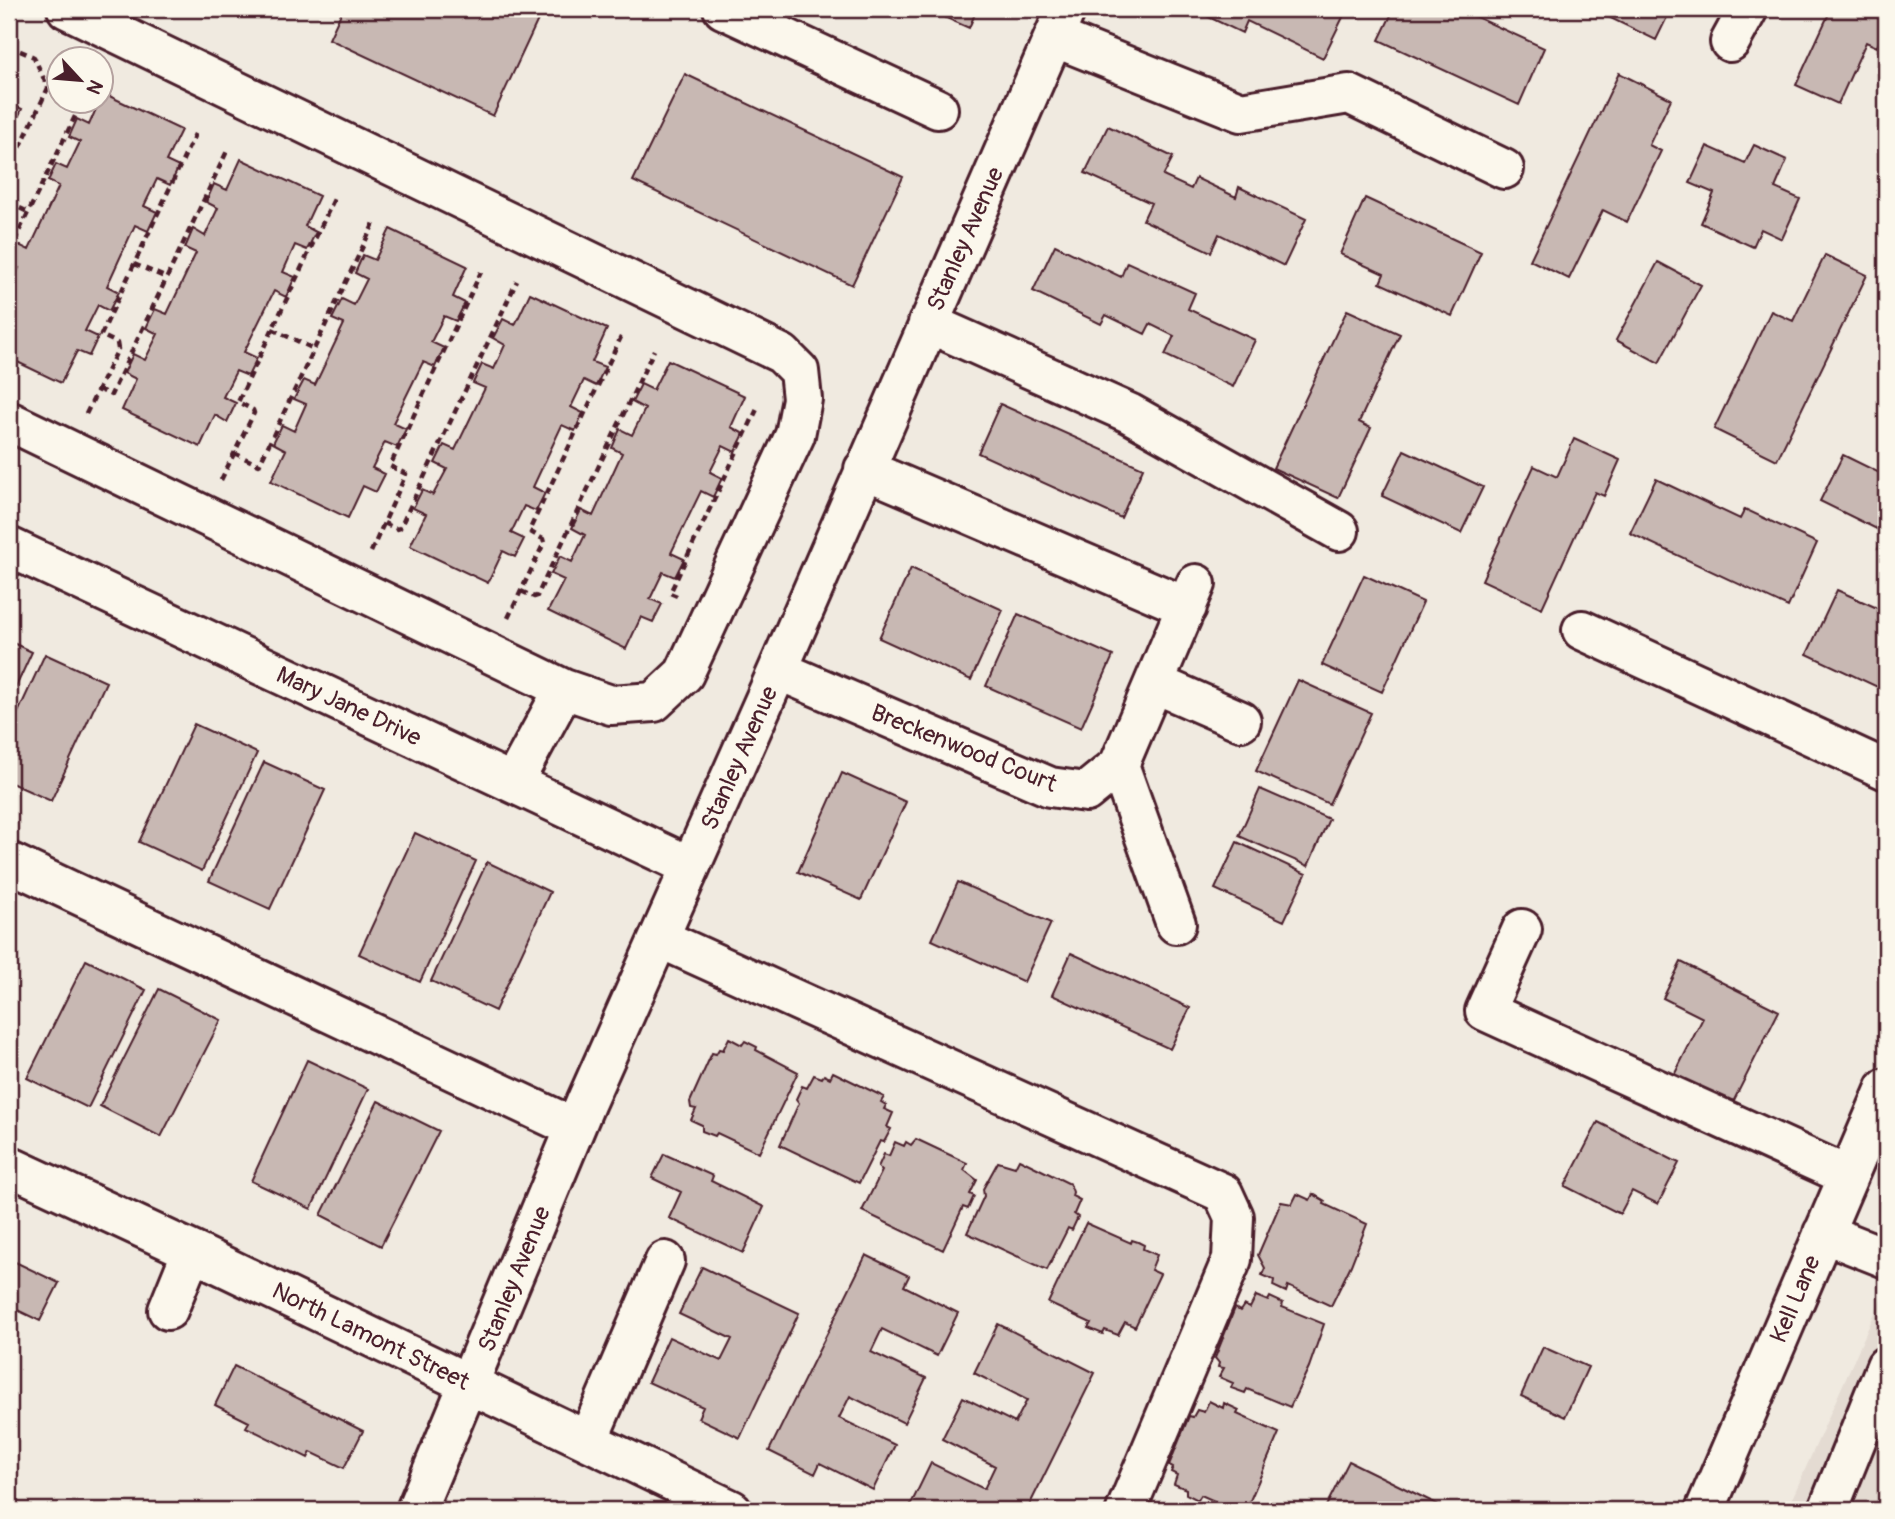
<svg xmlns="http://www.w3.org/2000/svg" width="1895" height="1519" font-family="Pangolin,sans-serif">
	<rect width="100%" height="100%" fill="#f0eae0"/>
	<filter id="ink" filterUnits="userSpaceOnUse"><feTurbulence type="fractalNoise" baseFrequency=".0143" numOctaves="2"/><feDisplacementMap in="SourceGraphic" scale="14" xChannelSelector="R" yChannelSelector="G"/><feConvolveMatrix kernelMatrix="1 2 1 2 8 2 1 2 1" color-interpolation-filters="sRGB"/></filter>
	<g filter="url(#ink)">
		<path fill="#e4dbd2" d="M1886 1288V1510H1787Z"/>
		<path fill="#c8b8b3" stroke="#4a1f2b" stroke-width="2" d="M343 9H543L493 116 329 39Z
			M926 9H977L969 28Z
			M1192 9H1347L1323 58 1247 21 1242 33Z
			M1394 9H1459L1544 48 1519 105 1379 40Z
			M1599 9H1671L1656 40 1598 12Z
			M1831 9H1886V27L1877 47 1866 42 1838 104 1796 85Z
			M1619 73 1671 99 1649 145 1661 151 1627 222 1603 210 1569 279 1530 260Z
			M685 74 903 177 852 285 633 181Z
			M103 93 181 130 166 161 179 167 170 185 157 179 144 206 157 212 148 231 135 225 107 286 119 292 109 311 98 305 85 331 98 337 89 356 77 351 61 383 9 358V290L19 268 9 262 17 244 29 250 59 186 48 181 56 164 67 169 80 142 69 137 77 119 89 125 99 102H102Z
			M9 103 22 109 9 136Z
			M1108 126 1173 157 1163 176 1191 189 1196 178 1236 197 1239 187 1306 219 1284 266 1219 234 1211 252 1143 220 1151 203 1085 173Z
			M9 141 19 146 10 165 9 164Z
			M1754 145 1787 160 1775 188 1800 199 1782 239 1761 229 1753 247 1701 223 1714 193 1690 183 1707 146 1745 163Z
			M241 159 319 196 305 226 316 232 307 250 295 245 283 272 295 277 286 297 274 291 244 352 257 358 248 376 236 371 223 397 236 403 227 422 215 415 200 447 122 410 136 379 124 373 133 354 145 360 158 334 146 328 155 309 167 314 196 253 185 248 193 229 205 236 218 208 206 202 214 184 227 190Z
			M1365 198 1481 252 1452 316 1380 283 1384 274 1340 254Z
			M390 229 467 266 453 297 465 303 456 321 444 316 431 342 444 348 435 367 423 362 393 423 406 429 397 447 385 442 372 468 385 474 376 492 363 486 348 518 271 481 286 450 273 443 282 425 294 431 306 404 294 399 304 380 315 385 344 324 332 319 342 299 354 305 367 279 355 273 363 255 375 260Z
			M1055 245 1121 277 1127 262 1195 293 1188 309 1255 340 1233 387 1165 355 1174 336 1150 324 1145 334 1106 315 1101 324 1033 291Z
			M1825 255 1867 275 1777 460 1714 429 1771 311 1793 321Z
			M1658 262 1701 285 1659 363 1616 340Z
			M530 293 607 329 592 362 605 367 596 386 584 380 571 407 583 413 575 431 562 425 533 487 545 493 536 511 524 506 511 533 524 539 515 557 503 551 488 583 410 546 426 514 413 508 422 490 433 495 447 469 435 463 444 445 455 450 485 388 473 383 482 364 494 369 505 345 493 338 503 319 515 325Z
			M1347 310 1400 334 1359 422 1371 428 1338 498 1273 468Z
			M668 360 745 396 731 427 744 434 735 452 723 446 710 472 722 478 713 497 701 491 671 553 684 559 675 577 663 572 650 599 662 604 653 622 641 617 626 649 548 611 564 580 551 574 560 556 572 562 585 535 572 528 581 510 593 516 622 453 612 448 620 429 632 435 645 409 632 402 641 384 653 390Z
			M1000 404 1143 468 1121 518 978 453Z
			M1574 439 1620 460 1604 496 1595 492 1542 608 1482 580 1534 466 1557 477Z
			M1404 450 1483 487 1461 533 1382 496Z
			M1843 455 1886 476V554L1878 549 1885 533 1820 501Z
			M1656 479 1740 519 1745 509 1817 543 1788 607 1630 533Z
			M911 568 1003 610 971 680 879 638Z
			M1364 575 1423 602 1382 692 1322 665Z
			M1837 590 1886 612V691L1807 654Z
			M1018 614 1113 656 1081 728 986 686Z
			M9 641 32 652 9 702Z
			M45 654 106 682 51 801 9 782V732Z
			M1298 680 1371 713 1329 804 1256 771Z
			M194 724 257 753 202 871 139 842Z
			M264 762 325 790 270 909 209 881Z
			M842 773 906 802 861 900 798 872Z
			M1260 789 1329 819 1308 866 1239 836Z
			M415 833 476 861 420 982 359 954Z
			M1237 842 1306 874 1284 921 1215 889Z
			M487 862 550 892 495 1011 431 981Z
			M958 882 1051 923 1024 982 932 940Z
			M1071 953 1190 1008 1170 1049 1052 995Z
			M86 960 146 990 88 1108 27 1078Z
			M1681 962 1779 1011 1724 1120 1666 1091 1703 1018 1663 998Z
			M159 989 221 1020 161 1137 100 1106Z
			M729 1038 742 1045 745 1041 757 1047 756 1050 798 1072 759 1153 717 1133 715 1136 702 1131V1125L691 1120 696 1109 691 1108 690 1102 712 1053 716 1054 719 1049 723 1050Z
			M307 1060 368 1089 311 1209 251 1181Z
			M833 1072 884 1097 881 1102 886 1105 884 1109 893 1113 887 1127 891 1129 884 1142 880 1141 859 1183 780 1145 799 1103 796 1099 802 1086 807 1088 814 1075 822 1078 824 1075 830 1078Z
			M378 1101 439 1131 381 1246 321 1215Z
			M1598 1122 1679 1163 1658 1204 1632 1191 1620 1214 1565 1186Z
			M916 1139 967 1163 964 1170 977 1180 970 1194 974 1196 968 1209 963 1207 943 1250 862 1211 882 1171 878 1167 884 1154 889 1156 895 1142 904 1146 906 1142 911 1145Z
			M664 1154 713 1176 711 1181 764 1207 743 1253 669 1218 681 1192 652 1178Z
			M1019 1159 1070 1184 1073 1192 1072 1196 1080 1200 1074 1214 1078 1217 1072 1230 1068 1228 1047 1270 967 1233 984 1196 983 1189 998 1162 1015 1167Z
			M1297 1194 1310 1200 1313 1194 1325 1201 1324 1204 1367 1224 1351 1265 1331 1306 1288 1286 1286 1292 1273 1286 1274 1280 1262 1275 1265 1268 1258 1255 1281 1202 1292 1204Z
			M1086 1223 1131 1243 1132 1240 1138 1242 1144 1245 1143 1249 1157 1255 1151 1270 1160 1274 1135 1327 1125 1322 1118 1335 1105 1330 1103 1334 1088 1328 1091 1323 1048 1303Z
			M866 1255 909 1276 904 1286 958 1313 937 1356 882 1329 871 1352 926 1378 904 1423 850 1396 839 1418 895 1445 873 1490 820 1463 815 1474 769 1451Z
			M9 1259 59 1283 40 1321 9 1306Z
			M702 1267 799 1313 740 1438 698 1418 703 1407 648 1382 669 1337 721 1361 732 1339 679 1314Z
			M1256 1296 1268 1301 1270 1297 1283 1303 1282 1307 1324 1324 1309 1367 1290 1407 1247 1389 1245 1393 1231 1388 1233 1383 1219 1377 1224 1368 1218 1367 1219 1363 1215 1358 1235 1308 1240 1311 1244 1305 1250 1308Z
			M998 1324 1095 1373 1027 1510H918L910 1506 931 1463 984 1489 995 1466 942 1439 963 1397 1015 1423 1027 1400 974 1373Z
			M1543 1347 1588 1367 1565 1417 1521 1396Z
			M234 1366 363 1431 344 1468 311 1452 308 1458 246 1427 249 1422 215 1405Z
			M1209 1401 1223 1408 1224 1403 1239 1410 1237 1414 1279 1433 1246 1510H1235L1201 1495 1198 1500 1186 1494V1489L1174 1484 1177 1475 1171 1472 1173 1467 1169 1465 1189 1416 1193 1417 1197 1410 1204 1412Z
			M1349 1461 1449 1510H1324Z"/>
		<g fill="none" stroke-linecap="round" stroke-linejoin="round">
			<defs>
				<path id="minor" d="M723 9 938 109
					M1054 37 1241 112 1349 94 1504 169
					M1730 42 1748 9
					M928 323 1129 413 1339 531
					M9 421 564 689 611 705 654 702 684 674 795 435 802 399 799 371 782 354 67 9
					M864 469 1187 607
					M9 547 690 866
					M1582 630 1886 770
					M778 670 1050 787 1086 792 1119 765 1196 584
					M1154 683 1241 721
					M1119 765 1176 924
					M513 783 564 689
					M9 862 575 1128
					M1522 929 1485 1011 1848 1176
					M659 938 1223 1193 1234 1217 1232 1259 1126 1510
					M9 1166 192 1251 732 1510
					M1823 1233 1886 1258
					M168 1310 192 1251
					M588 1440 665 1261
					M416 1510 586 1102 778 670 1066 9
					M1705 1510 1886 1088
					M1828 1510 1886 1366"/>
			</defs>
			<use href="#minor" stroke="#4a1f2b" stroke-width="44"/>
			<path stroke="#4a1f2b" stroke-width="4.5" stroke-dasharray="7 5" stroke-linecap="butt" d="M9 46 34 57 48 88 9 171
				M9 203 28 212
				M9 252 82 102
				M134 264 167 278
				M272 329 314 349
				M98 389 111 395 228 149
				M86 414 118 349 117 343 101 335 195 134
				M234 453 259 465 374 223
				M221 480 254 413 253 410 238 402 334 199
				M384 523 397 529 400 528 517 281
				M371 552 406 474 390 466 481 272
				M521 591 534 597 537 596 654 350
				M677 596 670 593 759 405
				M508 618 544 543 543 539 529 531 621 337"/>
			<use href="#minor" stroke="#fbf7ec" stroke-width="38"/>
		</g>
	</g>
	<g text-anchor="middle" stroke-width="6" stroke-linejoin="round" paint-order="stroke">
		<g font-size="24" fill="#4a1f2b" stroke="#fbf7ec">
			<text transform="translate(965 239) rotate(-66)" y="8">Stanley Avenue</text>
			<text transform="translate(349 706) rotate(25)" y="8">Mary Jane Drive</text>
			<text transform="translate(964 748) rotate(22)" y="8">Breckenwood Court</text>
			<text transform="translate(739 758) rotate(-66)" y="8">Stanley Avenue</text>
			<text transform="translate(514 1279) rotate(-68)" y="8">Stanley Avenue</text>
			<text transform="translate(1795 1299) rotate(-67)" y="8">Kell Lane</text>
			<text transform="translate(371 1336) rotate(26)" y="8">North Lamont Street</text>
		</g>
	</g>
	<rect width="1895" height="1519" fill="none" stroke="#fbf7ec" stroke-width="35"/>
	<rect x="18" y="18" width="1860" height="1484" fill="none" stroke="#4a1f2b" stroke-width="2.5" filter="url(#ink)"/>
	<g transform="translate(80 80) rotate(116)"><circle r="33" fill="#fbf7ec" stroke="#b4a19f" stroke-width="2"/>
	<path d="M0-5L12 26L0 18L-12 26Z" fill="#4a1f2b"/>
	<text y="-10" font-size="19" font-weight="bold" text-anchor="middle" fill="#4a1f2b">N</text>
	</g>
</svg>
